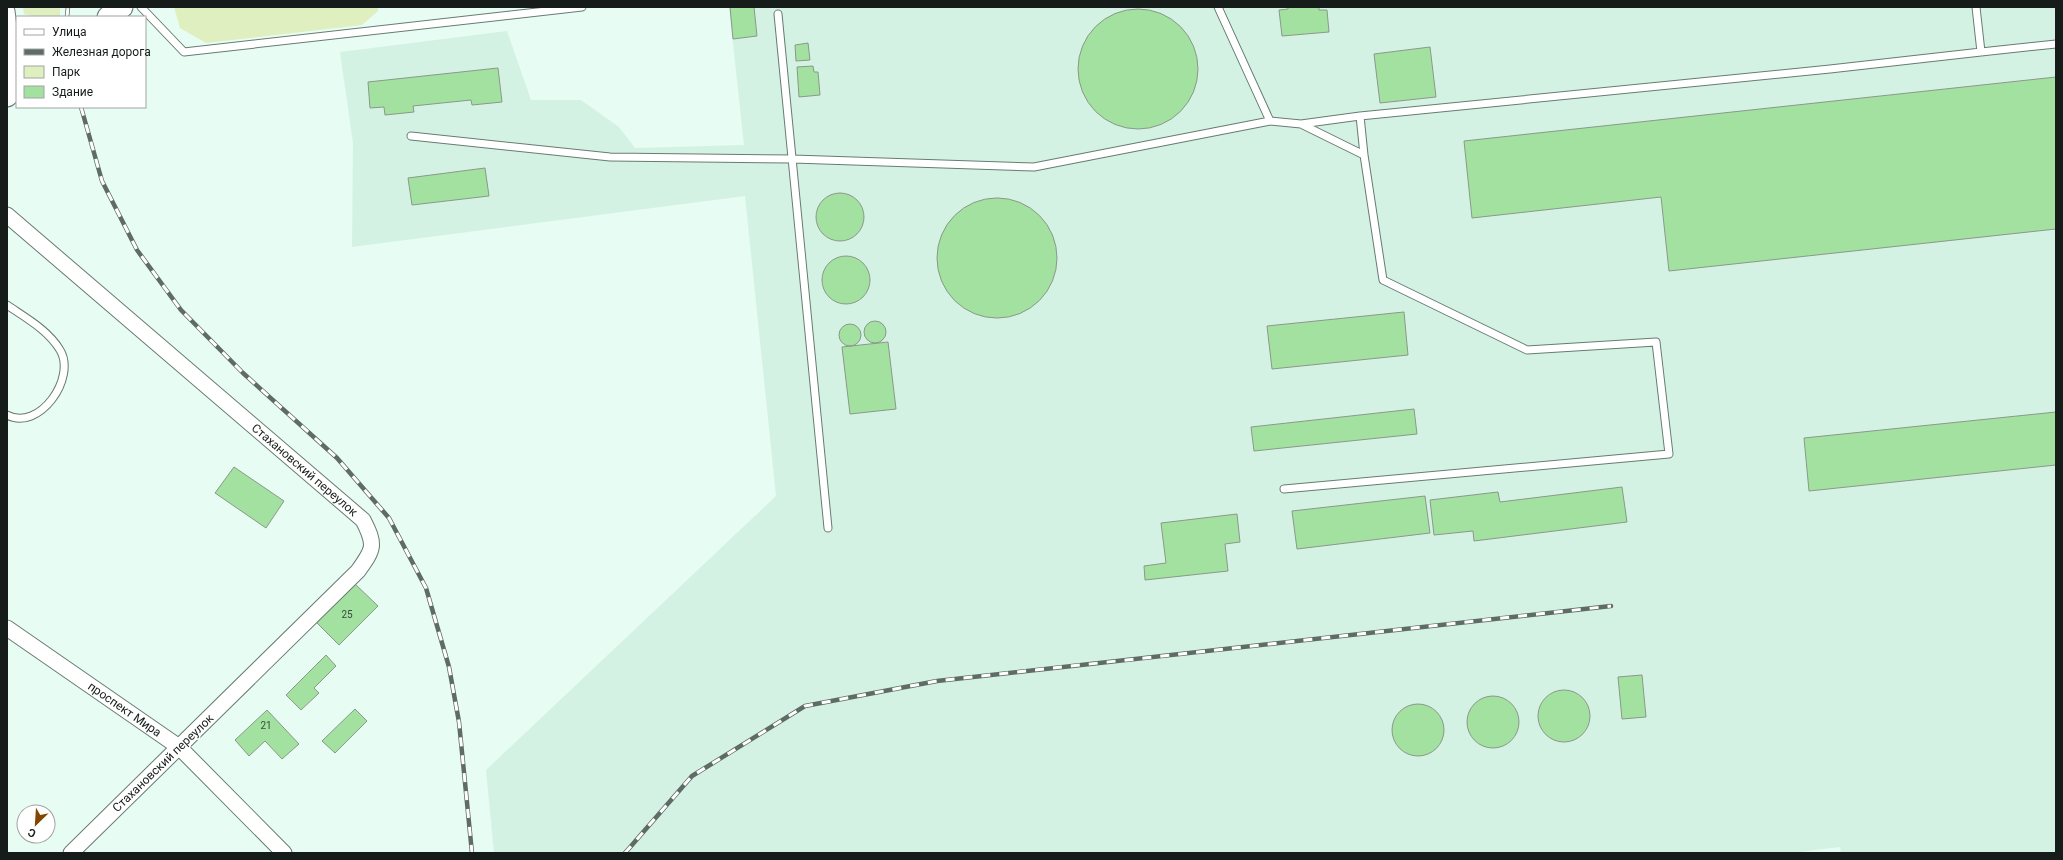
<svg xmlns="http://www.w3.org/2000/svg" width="2063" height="860" font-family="Roboto,sans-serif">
	<rect width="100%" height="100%" fill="#e7fcf2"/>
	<path fill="#d4f2e4" d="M729 7H2056V853H1841L1840 847 1791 853H494L486 770 776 496 745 196 352 247 353 143 340 52 507 31 531 100H581L619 127 635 148 744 145Z"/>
	<path fill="#dfefbf" d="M23 7H60V17H36L24 14Z
		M174 7H378V11L362 25 206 43 180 28Z"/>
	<path fill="#a3e1a1" stroke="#8b988a" d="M730 7H754L757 36 733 39Z
		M1288 7H1319V10H1327L1329 32 1282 36 1279 10 1288 9Z
		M1078 69a60 60 0 1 1 120 0a60 60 0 1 1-120 0Z
		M808 43 810 60 796 61 795 45Z
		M1430 47 1436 97 1380 103 1374 54Z
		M813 66 814 72H818L820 95 799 97 797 67Z
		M498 68 502 102 472 105 471 100 413 106 414 112 385 115 384 107 370 108 368 82Z
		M2056 77V229L1669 271 1661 197 1472 218 1464 141Z
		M485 168 489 196 412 205 408 178Z
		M816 217a24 24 0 1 1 48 0a24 24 0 1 1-48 0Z
		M937 258a60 60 0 1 1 120 0a60 60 0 1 1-120 0Z
		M822 280a24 24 0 1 1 48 0a24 24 0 1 1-48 0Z
		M1404 312 1408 355 1272 369 1267 326Z
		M864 332a11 11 0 1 1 22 0a11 11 0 1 1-22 0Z
		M839 335a11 11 0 1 1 22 0a11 11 0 1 1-22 0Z
		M888 342 896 409 850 414 842 347Z
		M1414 409 1417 434 1254 451 1251 427Z
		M2056 412V465L1809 491 1804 438Z
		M234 467 284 501 266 528 215 493Z
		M1622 487 1627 522 1474 541 1473 531 1434 535 1430 500 1498 492 1500 502Z
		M1425 496 1430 533 1297 549 1292 511Z
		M1237 514 1240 542 1225 544 1228 571 1145 580 1144 566 1166 563 1161 523Z
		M354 583 378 606 339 645 315 621Z
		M326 655 336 666 314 688 319 693 301 710 286 695Z
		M1642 675 1646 717 1622 719 1618 677Z
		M1538 716a26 26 0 1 1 52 0a26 26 0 1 1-52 0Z
		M1467 722a26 26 0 1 1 52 0a26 26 0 1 1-52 0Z
		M1392 730a26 26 0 1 1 52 0a26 26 0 1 1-52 0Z
		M355 709 367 721 335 753 322 741Z
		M267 710 299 744 282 759 265 741 249 756 235 740Z"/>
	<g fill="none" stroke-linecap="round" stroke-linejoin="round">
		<defs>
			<path id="service" d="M141 7 184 52 582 7
				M778 14 828 528
				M1981 52 2056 44
				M1360 116 1364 155
				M1270 121 1301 124 1364 155 1383 280 1527 350 1656 342 1669 454 1284 489
				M1301 124 1360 116 1830 69 1981 52 1976 7
				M411 136 610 157 793 159 1034 167 1270 121 1218 7
				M7 305C26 318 48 330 60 350 77 378 39 432 7 415"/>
			<g id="minor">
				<path d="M7 11 16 86"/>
				<path id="s1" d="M7 215 363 520C376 545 374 549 358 571L71 853"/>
				<path id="s2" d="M7 628 179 747 284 853"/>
			</g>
			<path id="secondary" d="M108 17 122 7
				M7 96 17 85"/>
		</defs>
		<use href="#service" stroke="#687b72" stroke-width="9"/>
		<use href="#minor" stroke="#687b72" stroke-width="17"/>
		<use href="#secondary" stroke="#687b72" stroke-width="23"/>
		<use href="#service" stroke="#fff" stroke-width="7"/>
		<use href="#minor" stroke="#fff" stroke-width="15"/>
		<use href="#secondary" stroke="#fff" stroke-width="21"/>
		<defs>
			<path id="rail" d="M67 17 68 7
				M81 107 102 181 137 250 181 310 243 373 337 458 389 518 426 588 449 667 459 722 472 853
				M625 853 692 776 805 706 937 681 1611 606"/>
		</defs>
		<use href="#rail" stroke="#5f6b65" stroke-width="4.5"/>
		<use href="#rail" stroke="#fff" stroke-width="3" stroke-dasharray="9" stroke-linecap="butt"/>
	</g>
	<g text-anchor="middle" stroke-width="3" stroke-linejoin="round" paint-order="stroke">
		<g font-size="10" fill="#384d3b">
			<text x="347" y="618">25</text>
			<text x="266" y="729">21</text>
		</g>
		<g font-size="12" fill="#151c19" stroke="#fff">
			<text dy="4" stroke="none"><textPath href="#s1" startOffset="392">Стахановский переулок</textPath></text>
			<text dy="4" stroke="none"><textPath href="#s2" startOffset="143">проспект Мира</textPath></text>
			<text transform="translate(163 763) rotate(-44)" y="4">Стахановский переулок</text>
		</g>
	</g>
	<rect width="2063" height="860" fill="none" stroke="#151c19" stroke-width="16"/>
	<rect x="16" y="16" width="130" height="92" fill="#ffffff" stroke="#a1a4a3"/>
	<rect x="24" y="29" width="20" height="6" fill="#ffffff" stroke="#a1a4a3"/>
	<text x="52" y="36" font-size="12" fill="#151c19">Улица</text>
	<rect x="24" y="49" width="20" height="6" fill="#5f6b65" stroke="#a1a4a3"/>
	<text x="52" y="56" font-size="12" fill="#151c19">Железная дорога</text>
	<rect x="24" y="66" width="20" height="12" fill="#dfefbf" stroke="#a1a4a3"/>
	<text x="52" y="76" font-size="12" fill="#151c19">Парк</text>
	<rect x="24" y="86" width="20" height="12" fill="#a3e1a1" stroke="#a1a4a3"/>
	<text x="52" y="96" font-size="12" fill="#151c19">Здание</text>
	<g transform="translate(36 824) rotate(205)"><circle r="19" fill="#ffffff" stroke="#a1a4a3"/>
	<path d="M0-3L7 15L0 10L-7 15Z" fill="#824600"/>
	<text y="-6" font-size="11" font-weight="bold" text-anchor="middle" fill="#151c19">С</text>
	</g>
</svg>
